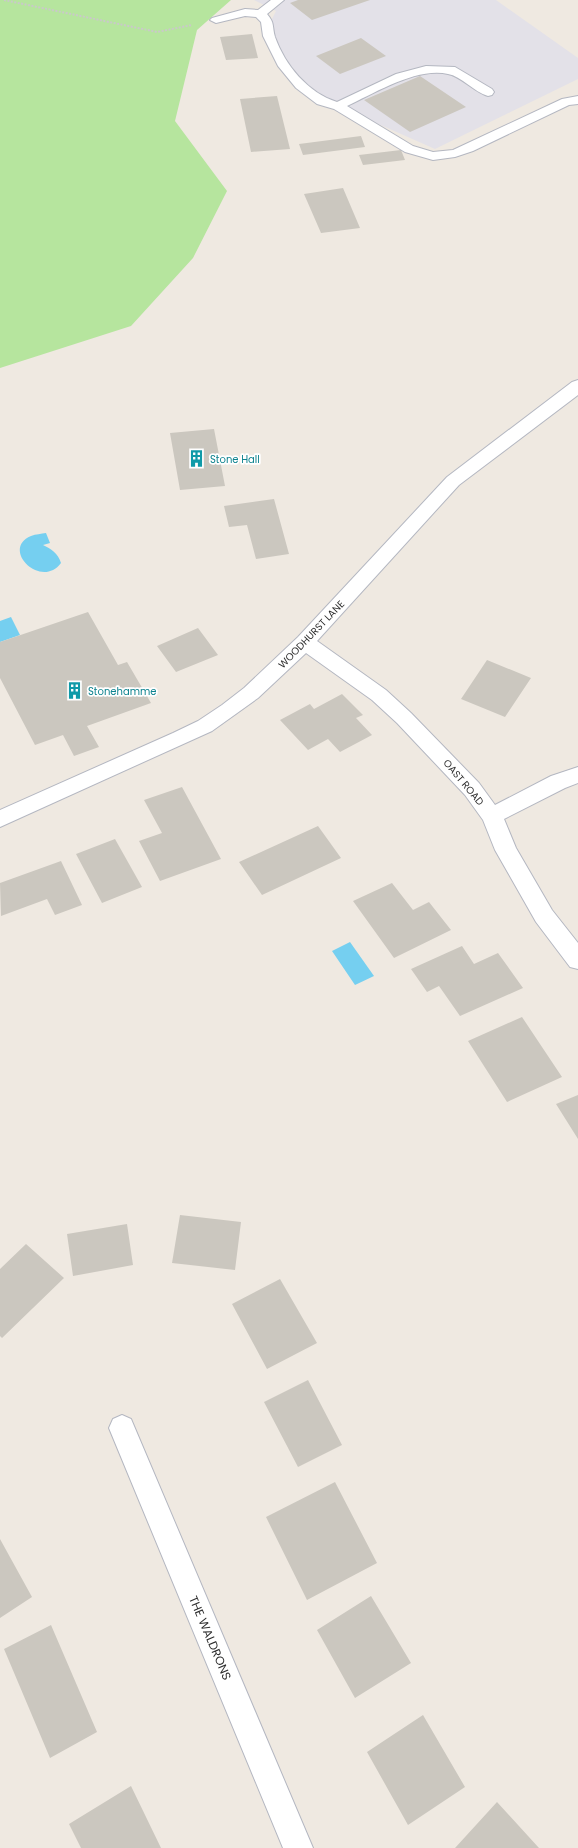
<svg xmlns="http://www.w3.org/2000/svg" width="578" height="1848" font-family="Poppins,sans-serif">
	<rect width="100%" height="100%" fill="#efe9e1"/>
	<path fill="#e3e1e8" d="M254 0H496L578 58V79L435 149 324 100 287 65 273 34 271 21 276 11Z"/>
	<path fill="#b6e59e" d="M0 0H231L197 30 175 121 227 191 193 258 131 326 0 368Z"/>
	<path fill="#75cff0" d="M46 533 50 543 43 545C51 549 58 553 61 563 41 590 0 549 31 536 36 534 41 534 46 533Z
		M11 617 20 635 0 642V621Z
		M350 942 374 976 355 985 332 951Z"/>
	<path fill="#cbc7bf" d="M298 0H370L312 20 290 3Z
		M252 34 258 58 226 60 220 37Z
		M361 38 386 56 340 74 316 56Z
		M420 76 466 107 410 132 364 100Z
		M277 96 290 149 251 152 240 99Z
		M361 136 365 147 303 155 299 144Z
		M401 150 405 160 363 165 359 155Z
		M343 188 360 228 321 233 304 194Z
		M214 429 225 486 180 490 170 433Z
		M274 499 289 554 256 559 247 525 229 527 224 506Z
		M88 612 118 665 127 662 151 703 87 726 99 747 74 756 63 735 35 745 0 678V642Z
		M198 628 218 655 176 672 157 646Z
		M487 660 531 678 505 717 461 699Z
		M342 694 363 715 356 718 372 735 340 752 328 739 308 750 280 720 310 704 314 709Z
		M182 787 221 859 160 881 139 841 162 833 144 800Z
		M318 826 341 858 262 895 239 862Z
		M115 839 142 887 102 903 76 854Z
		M61 861 82 905 55 915 47 899 1 916 0 883Z
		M392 883 413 910 429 902 451 930 394 958 353 901Z
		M462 946 474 964 498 953 523 988 460 1016 439 986 427 992 411 969Z
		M522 1017 562 1077 507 1102 468 1041Z
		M578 1095V1139L556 1104Z
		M180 1215 241 1222 235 1270 172 1263Z
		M127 1224 133 1265 73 1276 67 1234Z
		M26 1244 64 1278 2 1338 0 1336V1269Z
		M280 1279 317 1343 267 1369 232 1304Z
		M308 1380 342 1445 298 1467 264 1402Z
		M335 1482 377 1563 307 1600 266 1517Z
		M0 1539 32 1597 0 1618Z
		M371 1596 411 1663 355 1698 317 1630Z
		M51 1625 97 1732 50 1758 4 1649Z
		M423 1715 465 1787 408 1825 367 1752Z
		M131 1786 161 1848H81L69 1824Z
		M497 1802 539 1848H455Z"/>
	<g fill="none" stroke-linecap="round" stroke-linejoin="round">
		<defs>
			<path id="lane" d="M271 0H284L267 14C275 23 272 27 275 37 285 65 308 93 337 102L396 74 426 66 455 67 492 89 494 92 492 95 488 96C474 92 461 76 448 74 417 67 375 93 347 106L413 146 433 152 453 150 562 99 578 96V104L569 105 473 151 455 157 433 160 405 152 334 109 317 104 296 88 278 66 263 36 261 22 256 17 245 16 216 23 210 20 212 18 245 9 258 10Z"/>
			<path id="street" d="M578 380V395L459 485 317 641 386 690 411 713 479 783 495 805 551 776 578 767V783L565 788 504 819 516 848 552 910 578 943V969L570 967 536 922 495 850 483 820 465 795 397 723 372 700 306 653 258 698 212 731 0 827V810L173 733 198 721 222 705 244 688 298 637 447 477 572 382Z
				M122 1415 131 1419 313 1848H283L109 1428 113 1419Z"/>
		</defs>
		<use href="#lane" stroke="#b4b7c1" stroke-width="2"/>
		<use href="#street" stroke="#b4b7c1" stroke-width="2"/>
		<path stroke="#c9c9c9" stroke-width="2" stroke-dasharray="2 1.5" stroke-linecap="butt" d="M4 0 157 32 192 25"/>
		<use href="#lane" fill="#fff" fill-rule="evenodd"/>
		<use href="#street" fill="#fff" fill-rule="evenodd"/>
	</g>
	<defs>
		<symbol id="building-bare" viewBox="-9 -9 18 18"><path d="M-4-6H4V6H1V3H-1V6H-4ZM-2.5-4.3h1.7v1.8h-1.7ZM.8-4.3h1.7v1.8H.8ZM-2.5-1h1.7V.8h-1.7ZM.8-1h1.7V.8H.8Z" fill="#0f9aa8" stroke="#fff" stroke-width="2.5" paint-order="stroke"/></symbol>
	</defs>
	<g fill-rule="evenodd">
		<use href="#building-bare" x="184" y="446" width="25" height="25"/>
		<use href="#building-bare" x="62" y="678" width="25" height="25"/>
	</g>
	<g text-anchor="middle" stroke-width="3.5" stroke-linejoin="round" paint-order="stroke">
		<g font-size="10" fill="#0d838f" stroke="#fff" text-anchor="start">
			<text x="210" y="463">Stone Hall</text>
			<text x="88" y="695">Stonehamme</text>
		</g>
		<g font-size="10" fill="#2e2e2e" stroke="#fff">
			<text transform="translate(311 634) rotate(-46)" y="4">WOODHURST LANE</text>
			<text transform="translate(464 782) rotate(50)" y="4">OAST ROAD</text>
		</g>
		<g font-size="12" fill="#2e2e2e" stroke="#fff">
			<text transform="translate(210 1638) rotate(67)" y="4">THE WALDRONS</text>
		</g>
	</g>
</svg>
